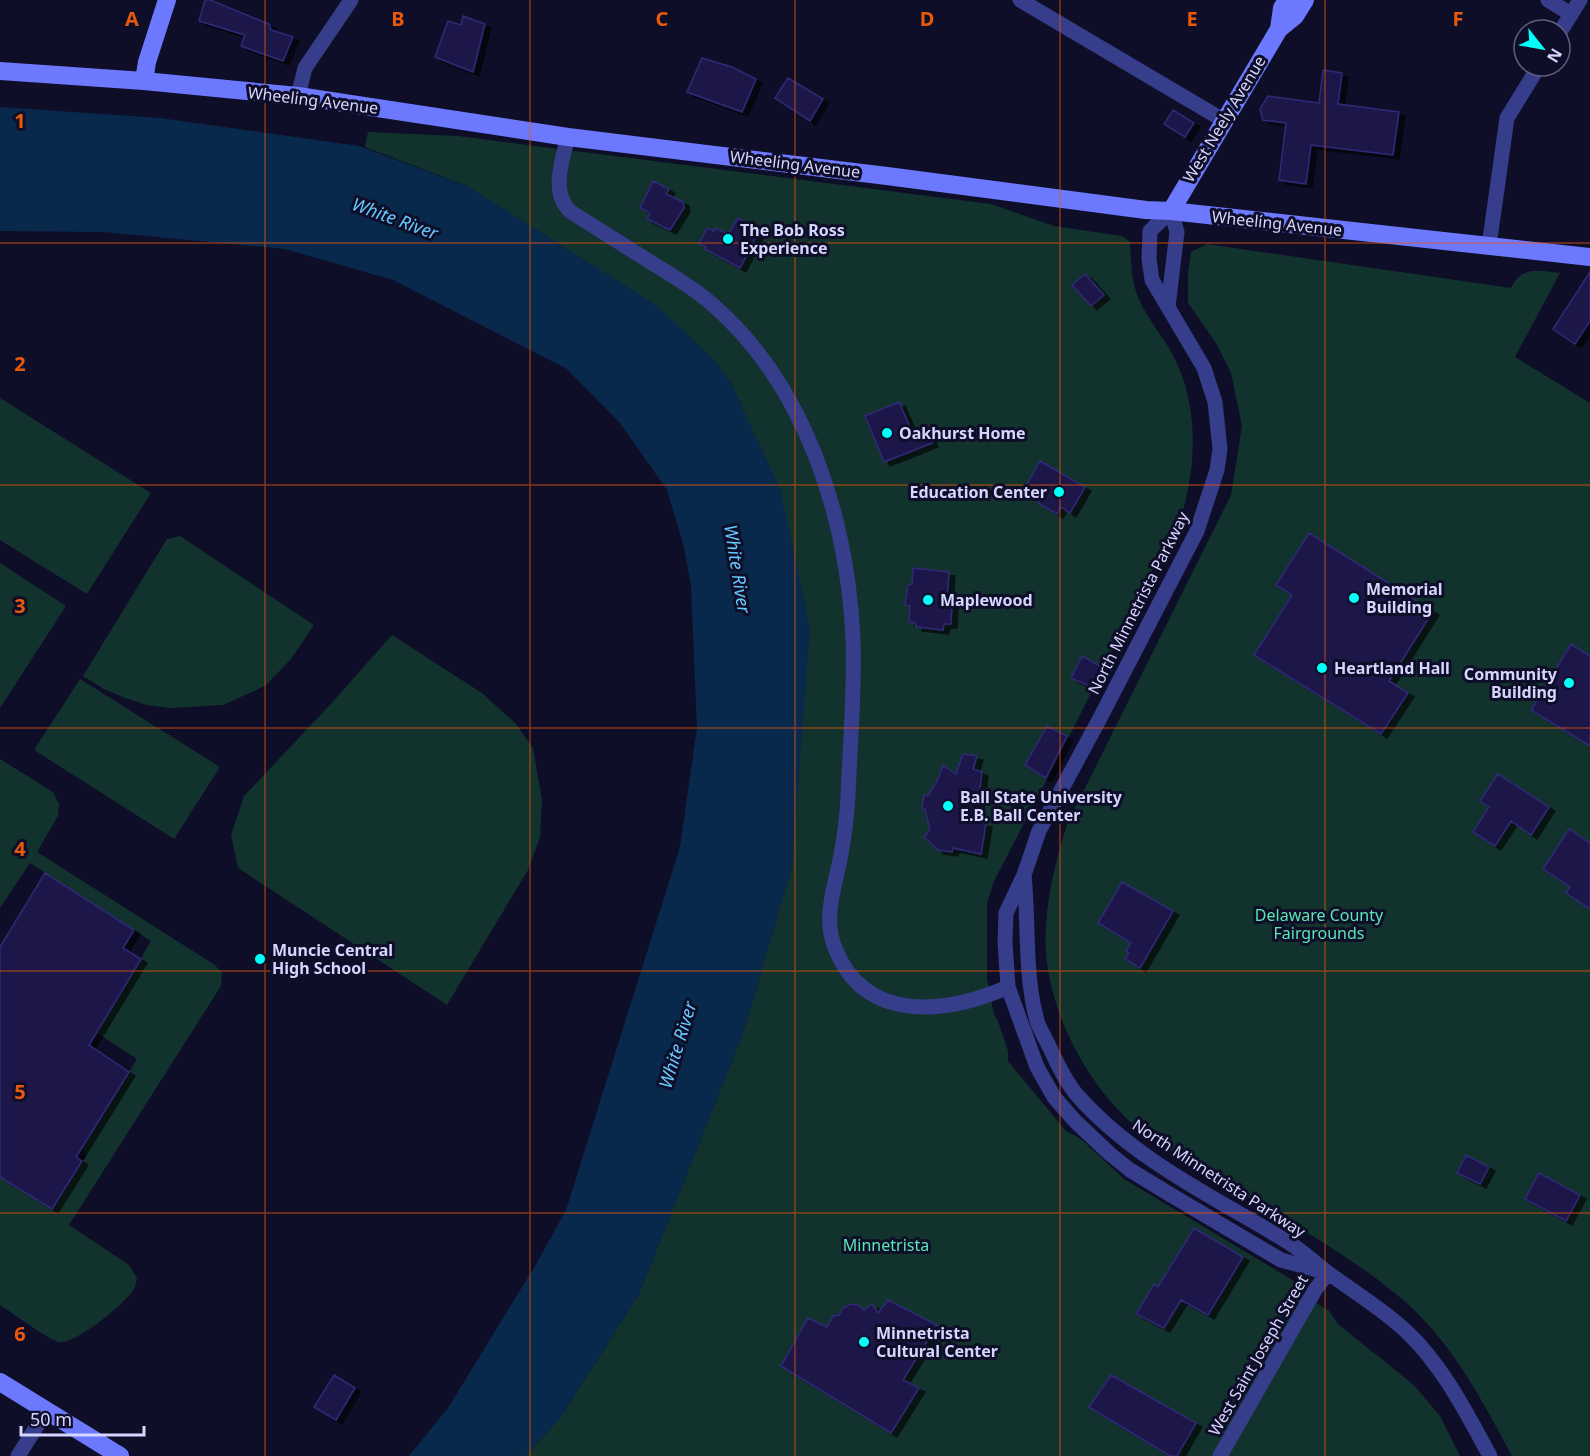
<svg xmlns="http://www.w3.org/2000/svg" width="1590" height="1456" font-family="'Noto Sans',sans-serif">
	<defs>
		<filter id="shadow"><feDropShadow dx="6" dy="4" stdDeviation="0" flood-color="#0009"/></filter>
	</defs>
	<rect width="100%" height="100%" fill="#0f0e28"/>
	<path fill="#11322d" d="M368 132 458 136 991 204 1054 226 1122 236 1130 242C1131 260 1131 280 1138 297 1148 322 1169 342 1179 368 1197 412 1196 461 1184 507L1069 737 994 881 987 903V979L994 1015 998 1021 1008 1051V1061L1066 1131 1081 1139 1124 1179 1294 1281 1298 1291 1329 1311 1339 1325 1414 1385 1440 1416 1460 1456H525L560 1418 639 1294 744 1030 792 866 781 492 730 382 712 358 655 305 467 186 365 147Z
		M1207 244 1511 288C1522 265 1539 271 1560 273L1515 357 1590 403V1456H1512C1481 1398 1449 1337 1397 1295 1339 1247 1264 1208 1199 1168 1183 1158 1165 1149 1149 1137 1088 1093 1040 1002 1046 926 1048 890 1057 858 1067 824L1231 495 1242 426 1231 373 1216 343 1188 303V273L1191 252Z
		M0 398 151 493 87 594 0 540Z
		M180 536 314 625 291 659 265 686 223 705 170 708 147 705 125 698 104 689 83 676 167 539Z
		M0 563 66 606 0 708Z
		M392 635 482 693 515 723 533 748 542 800 540 837 528 870 447 1005 238 868 231 835 244 796 328 707Z
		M80 679 220 767 174 839 34 750Z
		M0 759 53 792 59 804 58 816 37 852 215 965 222 973 221 986 69 1225 129 1265 137 1278C136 1281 136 1284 135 1287 128 1302 75 1345 59 1342 49 1340 11 1312 0 1305V1177L52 1209 87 1155 80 1150 137 1059 97 1033 151 941 30 863 0 908Z"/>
	<path fill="#09294c" d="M0 107 160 118 359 146 467 186 656 305 712 358 730 381 781 492 810 628 792 866 744 1030 639 1294 560 1418 525 1456H409L448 1408 538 1261 566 1210 680 847 697 728 691 586 684 547 667 490 620 423 567 369 393 280 285 249 103 232 0 231Z"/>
	<path fill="#1d194a" stroke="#302977" stroke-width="1.5" filter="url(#shadow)" d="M205 0H210L269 24 271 30 293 37 283 61 241 46 245 35 199 21Z
		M463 16 485 24 473 72 435 57 448 21 461 25Z
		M702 58 732 67 756 79 742 112 687 92Z
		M1323 70 1342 73 1338 104 1399 112 1393 155 1311 145 1306 184 1279 180 1286 123 1263 120 1260 109 1268 96 1319 103Z
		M788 78 823 99 810 121 775 98Z
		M1173 110 1194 123 1185 137 1164 124Z
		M653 181 669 189 666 194 683 202 684 208 670 230 647 219 650 213 640 208Z
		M738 218 749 224 746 230 757 235 740 268 705 249 706 247 699 244 707 228 714 231 716 228 728 234Z
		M1590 272V321L1575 344 1553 329Z
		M1085 274 1104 295 1091 306 1072 285Z
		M899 402 913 434 926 429 932 443 884 462 865 416Z
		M1040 461 1085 487 1070 513 1061 507 1057 514 1038 503 1043 496 1026 486Z
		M1309 533 1433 611 1389 681 1408 693 1381 734 1254 655 1292 595 1276 585Z
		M913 568 949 572 947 599 952 601 951 624H944L943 630 916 627V623L909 622 910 606 905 605 908 585 912 584Z
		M1571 644 1590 656V746L1531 710Z
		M1082 656 1102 667 1091 687 1071 678Z
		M1047 726 1067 736 1046 778 1025 765Z
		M963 754 977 756 973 769 982 772 976 821 986 823 981 854 953 848 952 852 938 850 924 837 930 830 925 809H922L924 795 928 796 938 779 943 765 956 774Z
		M1498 774 1549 807 1531 835 1511 821 1495 846 1473 832 1489 807 1480 801Z
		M1569 829 1590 843V909L1566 893 1570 887 1543 869Z
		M45 873 134 930 123 948 141 959 89 1045 129 1072 76 1157 82 1161 52 1209 0 1177V947Z
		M1122 882 1173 911 1140 968 1125 959 1129 953 1126 951 1131 943 1098 923Z
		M1466 1155 1489 1167 1480 1184 1457 1173Z
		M1539 1173 1580 1195 1566 1221 1525 1199Z
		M1194 1228 1243 1257 1208 1315 1181 1300 1164 1328 1136 1314 1154 1284 1158 1287Z
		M888 1300 937 1325 903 1380 919 1388 891 1433 781 1366 808 1318 827 1327 833 1316 839 1315 843 1308 851 1304 858 1305 864 1310 872 1304 878 1313Z
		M334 1375 355 1388 336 1420 314 1407Z
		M1111 1375 1196 1423 1177 1456H1170L1089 1407Z"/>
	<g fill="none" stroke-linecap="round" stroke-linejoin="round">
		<path stroke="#363d8a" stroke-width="15" d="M1020 0 1223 120
			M1548 0 1571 14
			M1560 32 1580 0
			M298 96 305 68 351 0
			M568 137C562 160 550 193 571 212 598 229 625 246 652 263 673 276 694 288 713 305 806 386 847 517 853 638 855 690 850 744 848 796 847 817 844 839 840 860 834 889 823 918 835 948 865 1024 946 1014 1008 987
			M1489 246 1507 118 1539 66
			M1168 307 1177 232 1171 211 1150 231 1149 259 1152 280 1204 368 1215 402 1220 449 1217 470 1197 531 1099 720 1039 831 1024 875 1006 913 1005 942 1008 987 1037 1067 1054 1097 1075 1121 1110 1154 1130 1170 1171 1195 1281 1260 1328 1273
			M1024 875C1029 923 1024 978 1038 1024 1041 1031 1045 1038 1048 1044 1056 1061 1065 1081 1077 1095 1134 1160 1216 1198 1288 1242 1304 1252 1317 1265 1331 1275 1357 1294 1384 1310 1407 1332 1443 1366 1467 1414 1490 1456
			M18 1456 47 1410
			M1220 1456 1315 1290 1328 1273"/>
		<path stroke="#6c79ff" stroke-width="18" d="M1279 29 1282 8 1287 0
			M0 71 144 81 298 96 568 137 887 176 1146 210 1171 211 1590 257
			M144 81 147 62 167 0
			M1171 211 1279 29 1295 16 1305 0
			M0 1382 120 1456"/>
	</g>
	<path fill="none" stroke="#e8590c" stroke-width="1.5" stroke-opacity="0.55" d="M265 0V1456M530 0V1456M795 0V1456M1060 0V1456M1325 0V1456M0 243H1590M0 485H1590M0 728H1590M0 971H1590M0 1213H1590"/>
	<g fill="#01fffb" stroke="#0f0e28" stroke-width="2">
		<circle cx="728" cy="239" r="6"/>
		<circle cx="887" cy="433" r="6"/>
		<circle cx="1059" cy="492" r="6"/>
		<circle cx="1354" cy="598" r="6"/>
		<circle cx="928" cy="600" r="6"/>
		<circle cx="1322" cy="668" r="6"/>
		<circle cx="1569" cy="683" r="6"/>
		<circle cx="948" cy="806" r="6"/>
		<circle cx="260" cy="959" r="6"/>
		<circle cx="864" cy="1342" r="6"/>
	</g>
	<g text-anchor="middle" stroke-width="6" stroke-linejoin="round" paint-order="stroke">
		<g font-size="16" fill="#d5d5ff" stroke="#0f0e28">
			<text transform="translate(313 100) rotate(7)" y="6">Wheeling Avenue</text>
			<text transform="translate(1224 119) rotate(-59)" y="6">West Neely Avenue</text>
			<text transform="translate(795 164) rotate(7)" y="6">Wheeling Avenue</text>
			<text transform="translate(1277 223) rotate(6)" y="6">Wheeling Avenue</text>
			<text transform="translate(1138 603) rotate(-63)" y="6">North Minnetrista Parkway</text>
			<text transform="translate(1219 1178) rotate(33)" y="6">North Minnetrista Parkway</text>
			<text transform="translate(1258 1355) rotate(-60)" y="6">West Saint Joseph Street</text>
		</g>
		<g font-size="16" font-weight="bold" fill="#d5d5ff" stroke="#0f0e28" text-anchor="start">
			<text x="740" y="236">The Bob Ross<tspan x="740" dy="18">Experience</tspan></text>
			<text x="899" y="439">Oakhurst Home</text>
			<text x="1047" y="498" text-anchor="end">Education Center</text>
			<text x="1366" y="595">Memorial<tspan x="1366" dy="18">Building</tspan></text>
			<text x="940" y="606">Maplewood</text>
			<text x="1334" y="674">Heartland Hall</text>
			<text x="1557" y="680" text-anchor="end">Community<tspan x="1557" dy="18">Building</tspan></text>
			<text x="960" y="803">Ball State University<tspan x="960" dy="18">E.B. Ball Center</tspan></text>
			<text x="272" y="956">Muncie Central<tspan x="272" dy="18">High School</tspan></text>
			<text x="876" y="1339">Minnetrista<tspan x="876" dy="18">Cultural Center</tspan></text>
		</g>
		<g font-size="16" fill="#59e7b3" stroke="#0f0e28">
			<text x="1319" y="921">Delaware County<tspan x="1319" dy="18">Fairgrounds</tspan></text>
			<text x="886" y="1251">Minnetrista</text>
		</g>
		<g font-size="18" font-style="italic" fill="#63c9ff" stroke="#0f0e28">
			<text transform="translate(395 219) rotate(20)" y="6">White River</text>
			<text transform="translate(737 569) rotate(81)" y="6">White River</text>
			<text transform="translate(678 1045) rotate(-73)" y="6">White River</text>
		</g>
	</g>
	<g font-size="20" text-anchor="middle" font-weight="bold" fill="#e8590c" stroke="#0f0e28" stroke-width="6" stroke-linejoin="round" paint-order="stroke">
		<text x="132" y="26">A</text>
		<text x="398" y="26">B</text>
		<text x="662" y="26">C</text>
		<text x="927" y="26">D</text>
		<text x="1192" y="26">E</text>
		<text x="1458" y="26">F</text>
		<text x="20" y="128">1</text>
		<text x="20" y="371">2</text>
		<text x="20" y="613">3</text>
		<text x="20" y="856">4</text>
		<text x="20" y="1099">5</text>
		<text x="20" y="1341">6</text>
	</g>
	<g transform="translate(1542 48) rotate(121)"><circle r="28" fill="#0f0e28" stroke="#5e5e7e" stroke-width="1.5"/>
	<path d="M0-4.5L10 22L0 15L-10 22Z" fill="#01fffb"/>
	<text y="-9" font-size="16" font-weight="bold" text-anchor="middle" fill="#d5d5ff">N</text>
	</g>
	<path d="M21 1426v9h123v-9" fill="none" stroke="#d5d5ff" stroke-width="3"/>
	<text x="30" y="1426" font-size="18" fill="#d5d5ff" stroke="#0f0e28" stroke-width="4.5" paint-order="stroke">50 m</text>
</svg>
